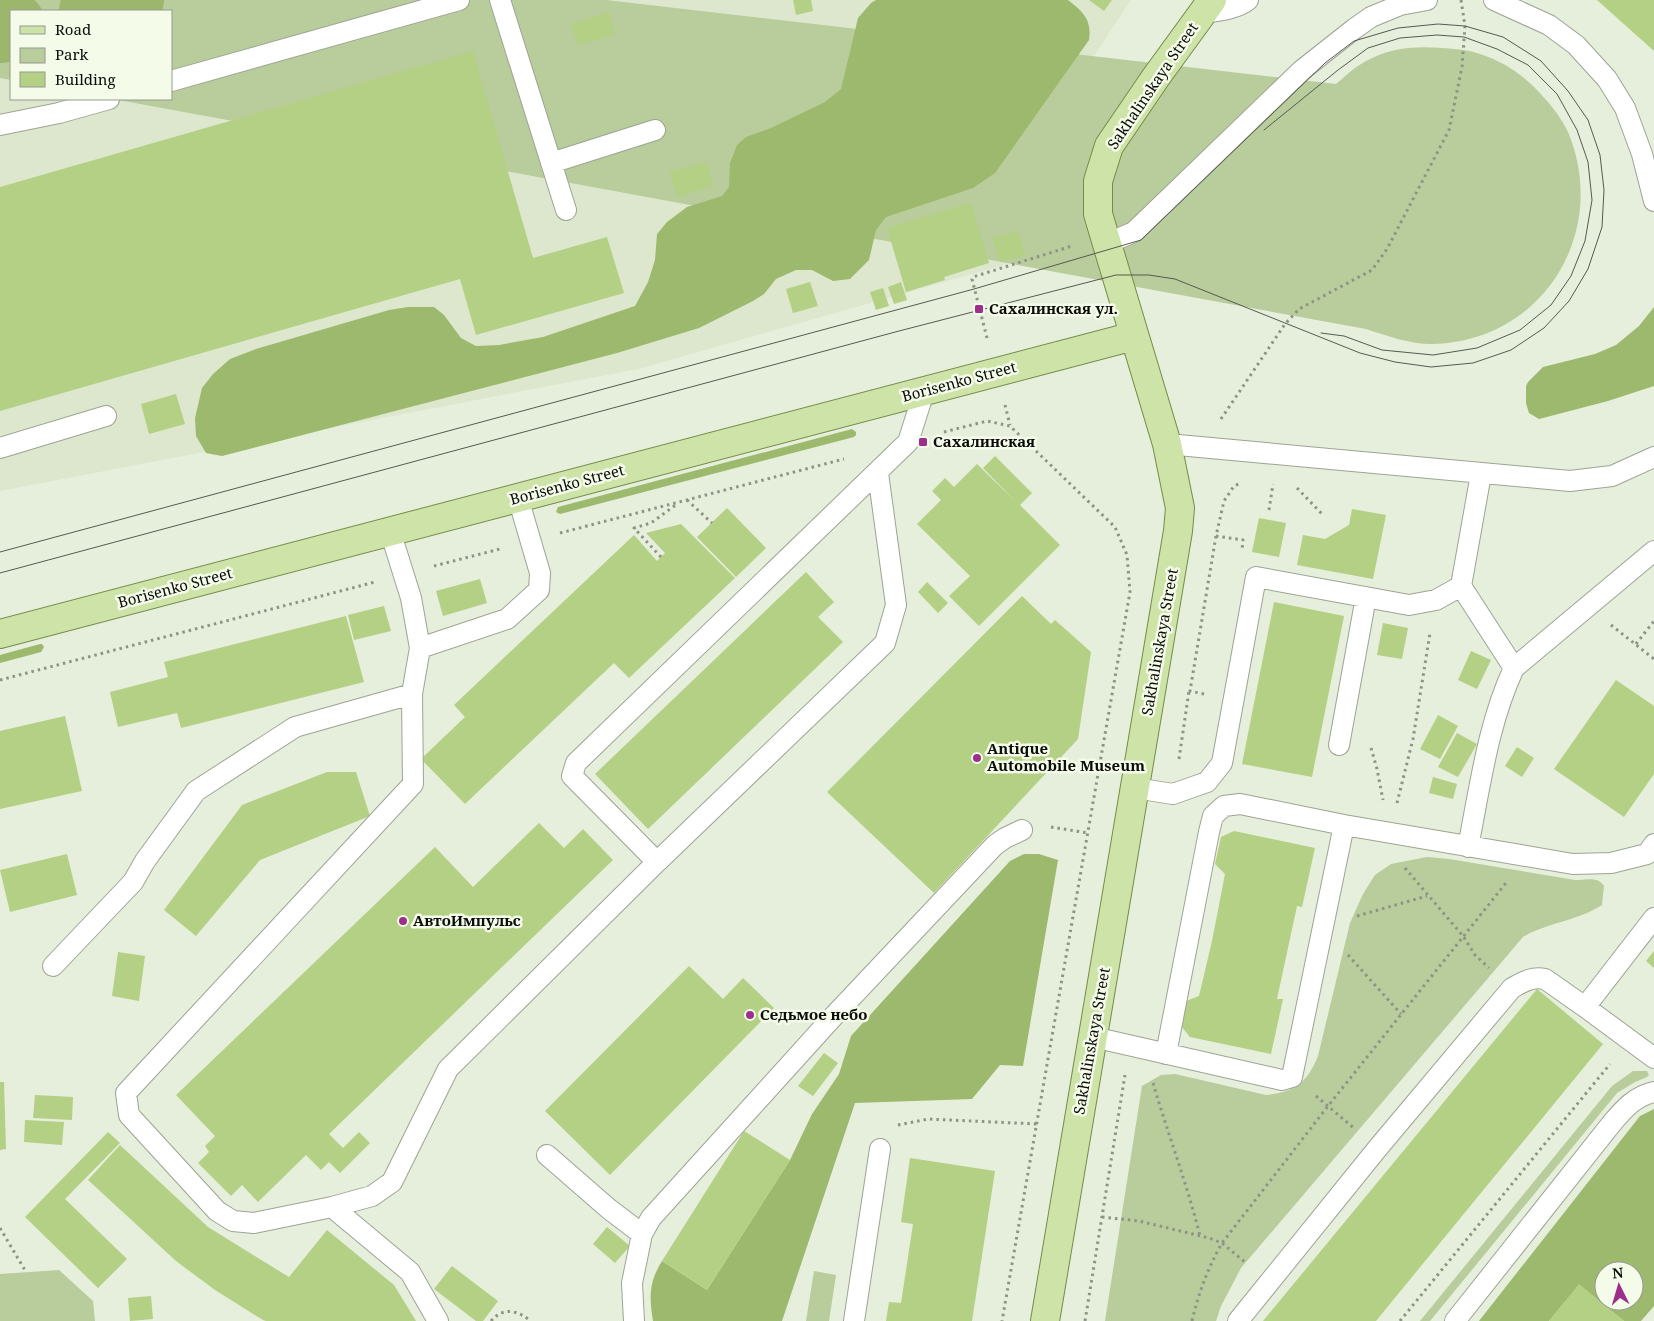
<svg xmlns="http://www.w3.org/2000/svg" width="1654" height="1321" font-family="'Noto Serif',serif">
	<rect width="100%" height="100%" fill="#e6eedc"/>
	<path fill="#dce7cd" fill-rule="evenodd" d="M0 0H1131L1005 190 1029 258 638 369 0 491ZM11 11H171V99H11Z"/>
	<path fill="#b9cc9b" d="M0 0H606L1336 84C1345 76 1355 67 1366 61 1395 45 1422 46 1454 49 1484 51 1513 66 1534 87 1547 100 1560 115 1568 132 1610 232 1543 342 1432 344 1409 344 1388 336 1366 329L113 99H171V11H11V80L0 78Z
		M1427 857 1449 859 1575 880C1586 880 1598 876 1604 886L1602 905C1578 921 1548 922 1523 937L1241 1268 1221 1306 1216 1321H1105L1142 1086 1161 1075 1175 1074 1266 1095C1295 1092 1307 1083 1318 1056L1350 923 1363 894 1375 875 1391 864Z
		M1633 1071H1647L1649 1075 1647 1077 1635 1082 1617 1093 1430 1321H1420L1612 1086Z
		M59 1270 93 1301 95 1321H0V1274Z
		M814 1271 836 1275 829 1321H806Z"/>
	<path fill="#9db96d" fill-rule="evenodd" d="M876 0H1068C1083 12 1092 19 1089 40L995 173 973 188 886 217 876 230 869 260 850 279 833 281 812 270H796L776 279 764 294 753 301 699 328 617 353 222 456 206 453 196 436 195 418 202 388 213 374 230 359 256 349 389 310 408 307H434L444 315 461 338 476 346 499 345 543 337 635 306 648 282 655 260 657 234 667 222 687 207 722 196 729 187 730 163 737 145 746 137 771 128 825 102 841 89 858 18 871 3Z
		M1654 307V386L1608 401 1539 419 1529 413 1526 403V386L1528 382 1543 367 1595 354 1616 345 1639 326Z
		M852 429 856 432V435L854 437 560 514 556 512 558 507Z
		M40 644H42L44 647 41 652 0 663V655Z
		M1024 854H1039L1058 860 1023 1066 1000 1065 972 1099 855 1103 782 1321H653C649 1297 649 1282 662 1261L707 1290 790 1160 812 1114 839 1074 851 1036 1010 861Z
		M1654 1109V1306L1641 1321H1624L1579 1285 1549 1321H1479L1640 1116ZM1604 1271H1634V1301H1604Z"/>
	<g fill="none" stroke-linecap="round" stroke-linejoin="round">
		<path stroke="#9cb76c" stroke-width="70" d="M94 11 129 0
			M0 28 11 26"/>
	</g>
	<path fill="#b4d084" d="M793 0H811L813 11 796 15Z
		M1089 0H1112L1104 11Z
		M1597 0H1654V51Z
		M609 12 615 34 578 45 571 24Z
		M473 51 533 258 607 237 624 293 476 335 460 279 0 411V187Z
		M706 162 713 186 677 197 670 172Z
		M971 203 989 263 944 277 945 280 906 292 887 228Z
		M1018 231 1025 255 1000 262 993 238Z
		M810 282 818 306 793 313 786 289Z
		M901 282 907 300 894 304 888 287Z
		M883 288 889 306 876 310 870 292Z
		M176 394 185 424 149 434 141 404Z
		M995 456 1032 493 1020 505 1060 545 979 626 949 596 970 576 917 524 941 500 932 491 945 478 954 487 977 464 1015 501 983 468Z
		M727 508 766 548 736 577 697 537Z
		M1352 509 1386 515 1373 579 1297 565 1303 535 1325 539 1349 525Z
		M1259 518 1286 523 1279 557 1252 552Z
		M681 524 735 578 629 678 614 663 465 804 421 759 465 717 454 705 634 535 657 561 665 553 646 533Z
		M806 572 834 602 818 617 843 642 648 829 595 774Z
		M480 579 487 603 443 616 436 591Z
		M927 582 948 603 938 613 918 592Z
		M1022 596 1051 624 1055 620 1091 652 1078 739 934 893 827 792Z
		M1274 602 1344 616 1312 777 1242 764Z
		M384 606 391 631 354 640 348 615Z
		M346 616 364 682 181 728 177 713 118 727 110 692 168 677 164 662Z
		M1383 623 1408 628 1402 659 1377 655Z
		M1471 651 1491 660 1477 689 1458 680Z
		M1616 680 1654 706V774L1624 817 1554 769Z
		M1438 715 1458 726 1440 759 1420 749Z
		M65 716 82 791 0 809V731Z
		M1457 733 1477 744 1458 777 1438 767Z
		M1517 747 1534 758 1522 777 1505 766Z
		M327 772H356L370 816 260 860 196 936 164 910 242 805Z
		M1433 777 1457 784 1453 799 1429 793Z
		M539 823 564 848 583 829 613 860 329 1134 343 1148 359 1132 370 1143 340 1173 329 1162 321 1170 306 1155 258 1202 242 1185 231 1196 198 1163 209 1152 205 1146 215 1136 176 1095 435 847 473 887Z
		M1234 831 1315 848 1302 907 1297 906 1277 999H1283L1271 1054 1190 1037 1181 1026 1186 1001 1199 996 1212 941 1225 874 1215 864 1221 837Z
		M67 854 77 895 10 912 0 870Z
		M1654 951V968L1646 961Z
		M118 952 145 956 139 1001 112 996Z
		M689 966 723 999 743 978 774 1008 610 1175 545 1111Z
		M1537 989 1603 1044 1376 1321H1263Z
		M824 1053 838 1063 813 1096 798 1086Z
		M0 1082H4L6 1149 0 1150Z
		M35 1095 73 1097 72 1120 33 1118Z
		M25 1120 64 1122 62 1145 24 1142Z
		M744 1131 790 1160 707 1290 662 1261Z
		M108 1132 120 1143 65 1199 127 1259 98 1288 25 1217Z
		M120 1145 208 1227 289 1277 327 1230 394 1285 416 1321H266L263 1320 215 1290 176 1261 88 1180Z
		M910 1158 995 1171 972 1321H886L889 1302 901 1303 913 1224 901 1222Z
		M607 1227 630 1246 615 1263 593 1244Z
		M452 1266 498 1301 483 1321H476L434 1289Z
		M1579 1284 1624 1321H1549Z
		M151 1296 153 1319 130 1321 128 1298Z"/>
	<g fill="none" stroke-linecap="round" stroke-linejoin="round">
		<defs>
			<path id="service" d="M500 0 566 210
				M1494 0 1549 25 1576 45 1607 79 1625 108 1642 154 1654 201
				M1203 13C1218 11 1237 9 1248 0
				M171 81 459 0
				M0 125 59 113 109 99
				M551 163 655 130
				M1106 244 1134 232 1302 70 1354 29 1371 17 1400 5 1427 0
				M1167 444 1570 481 1612 476 1654 457
				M0 448 106 416
				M390 531 411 598 420 648 412 694 413 784 126 1093 129 1115 217 1211 233 1221 254 1223 332 1207 372 1196 392 1182 448 1069 657 862 572 776 576 763 908 442 924 392
				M1461 586 1514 668
				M420 648 507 619 539 590 540 573 518 498
				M1339 745 1366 597
				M1135 788 1173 794 1207 782 1222 763 1256 577 1409 605 1436 600 1461 586 1481 474
				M1468 847C1480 787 1488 723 1514 668L1654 551
				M657 862 885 643 896 605 878 473
				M53 966 133 882 145 861 196 791 295 727 412 694
				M1585 1007 1654 1058
				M1093 1037 1282 1080 1292 1077 1344 825
				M1166 1054 1209 832 1213 816 1224 806 1240 804 1344 825 1573 864 1611 863 1647 854 1654 844
				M547 1155 609 1209 642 1234
				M332 1207 410 1272 438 1321
				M634 1321 632 1283 642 1234 651 1218 831 1019 995 845 1005 838 1022 830
				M854 1321 880 1149
				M1238 1321 1377 1149 1512 988C1523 982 1532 976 1545 979L1585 1007 1654 918
				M1455 1321 1612 1123C1624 1109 1635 1096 1654 1092"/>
			<path id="primary" d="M0 634 1134 336
				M1045 1321 1178 531 1180 508 1167 444 1098 214V181L1109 146 1156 77 1212 0"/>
		</defs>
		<use href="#service" stroke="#9da493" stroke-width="22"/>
		<use href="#primary" stroke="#758c49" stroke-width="30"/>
		<path stroke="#8d9386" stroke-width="3" stroke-dasharray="2.5 4" stroke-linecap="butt" d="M987 338 972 279 973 277 1072 246
			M1005 405 1010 425
			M1221 419 1285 324 1299 309 1372 270 1387 249 1449 130 1462 67 1465 26 1461 0
			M944 432 987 421 1010 426 1115 527 1127 555 1130 592 1002 1321
			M1297 488 1323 515
			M687 500 712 523
			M1269 510 1273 484
			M560 533 844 459
			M1216 536 1243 540 1242 550
			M661 557 634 528 651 523 677 504
			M434 566 500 549
			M1611 625 1654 659
			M1636 644 1654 621
			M0 680 375 582
			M1204 694 1190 691 1216 536 1224 501 1234 486 1241 483
			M1371 748 1377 769 1383 800
			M1179 759 1189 691
			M1397 803 1413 739 1430 633
			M1051 827 1088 833
			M1405 868 1463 936 1475 955 1489 968
			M1357 916 1427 896
			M1348 955 1401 1014
			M1153 1083C1168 1134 1187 1184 1200 1236
			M1316 1096 1355 1129
			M898 1125 928 1119 1037 1124
			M1102 1217 1139 1221 1209 1238 1222 1243 1246 1263
			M0 1228 26 1272
			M491 1321C504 1306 518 1311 531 1321
			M1085 1321 1125 1075
			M1192 1321C1199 1292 1207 1270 1222 1243L1328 1106 1506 883
			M1400 1321 1610 1064"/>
		<use href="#service" stroke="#fff" stroke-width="20"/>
		<use href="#primary" stroke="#cee3a7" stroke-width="28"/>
		<path stroke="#565a51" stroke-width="1" d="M1264 130 1338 70 1368 48 1400 38 1437 35 1464 37 1497 49 1528 65 1557 94 1577 130 1588 162 1592 200 1585 241 1571 276 1551 305 1520 330 1477 348 1433 355 1382 350 1344 336 1321 333
			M0 552 974 289 1141 240 1325 63 1354 41 1398 28 1438 24 1465 26 1503 37 1541 61 1568 91 1588 120 1600 155 1604 190 1602 227 1588 269 1569 301 1544 328 1511 350 1473 363 1431 367 1395 362 1360 353 1175 279 1149 275H1116L899 331 0 573"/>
	</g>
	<g fill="#9e2e8c" stroke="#f4fbe9" stroke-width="2">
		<rect x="974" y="304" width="10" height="10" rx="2.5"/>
		<rect x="918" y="437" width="10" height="10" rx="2.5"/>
		<circle cx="977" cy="758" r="5"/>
		<circle cx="403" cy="921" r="5"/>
		<circle cx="750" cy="1015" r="5"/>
	</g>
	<g text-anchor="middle" stroke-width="5" stroke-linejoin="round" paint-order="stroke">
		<g font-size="15" fill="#0a0c07" stroke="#f4fbe9">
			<text transform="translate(1153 86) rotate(-56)" y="5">Sakhalinskaya Street</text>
			<text transform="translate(959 382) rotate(-15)" y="5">Borisenko Street</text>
			<text transform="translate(567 485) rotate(-15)" y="5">Borisenko Street</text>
			<text transform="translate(175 588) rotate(-15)" y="5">Borisenko Street</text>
			<text transform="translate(1160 642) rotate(-80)" y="5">Sakhalinskaya Street</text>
			<text transform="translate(1092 1041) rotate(-80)" y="5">Sakhalinskaya Street</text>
		</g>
		<g font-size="15" font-weight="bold" fill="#0a0c07" stroke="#f4fbe9" text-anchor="start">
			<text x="989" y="314">Сахалинская ул.</text>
			<text x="933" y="447">Сахалинская</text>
			<text x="987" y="754">Antique<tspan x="987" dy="17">Automobile Museum</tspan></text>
			<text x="413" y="926">АвтоИмпульс</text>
			<text x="760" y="1020">Седьмое небо</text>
		</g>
	</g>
	<rect x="10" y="10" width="162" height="90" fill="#f4fbe9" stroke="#969b8f"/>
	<rect x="20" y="26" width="25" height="8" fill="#cee3a7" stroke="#969b8f"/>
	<text x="55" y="35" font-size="15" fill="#0a0c07">Road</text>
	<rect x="20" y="48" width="25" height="15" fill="#b9cc9b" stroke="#969b8f"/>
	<text x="55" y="60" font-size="15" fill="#0a0c07">Park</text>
	<rect x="20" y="72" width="25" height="15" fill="#b4d084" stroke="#969b8f"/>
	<text x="55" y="85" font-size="15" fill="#0a0c07">Building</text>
	<g transform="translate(1619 1286) rotate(355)"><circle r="24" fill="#f4fbe9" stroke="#969b8f"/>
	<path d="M0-4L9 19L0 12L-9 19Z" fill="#9e2e8c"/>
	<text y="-8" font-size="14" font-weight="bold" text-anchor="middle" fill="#0a0c07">N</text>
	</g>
</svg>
